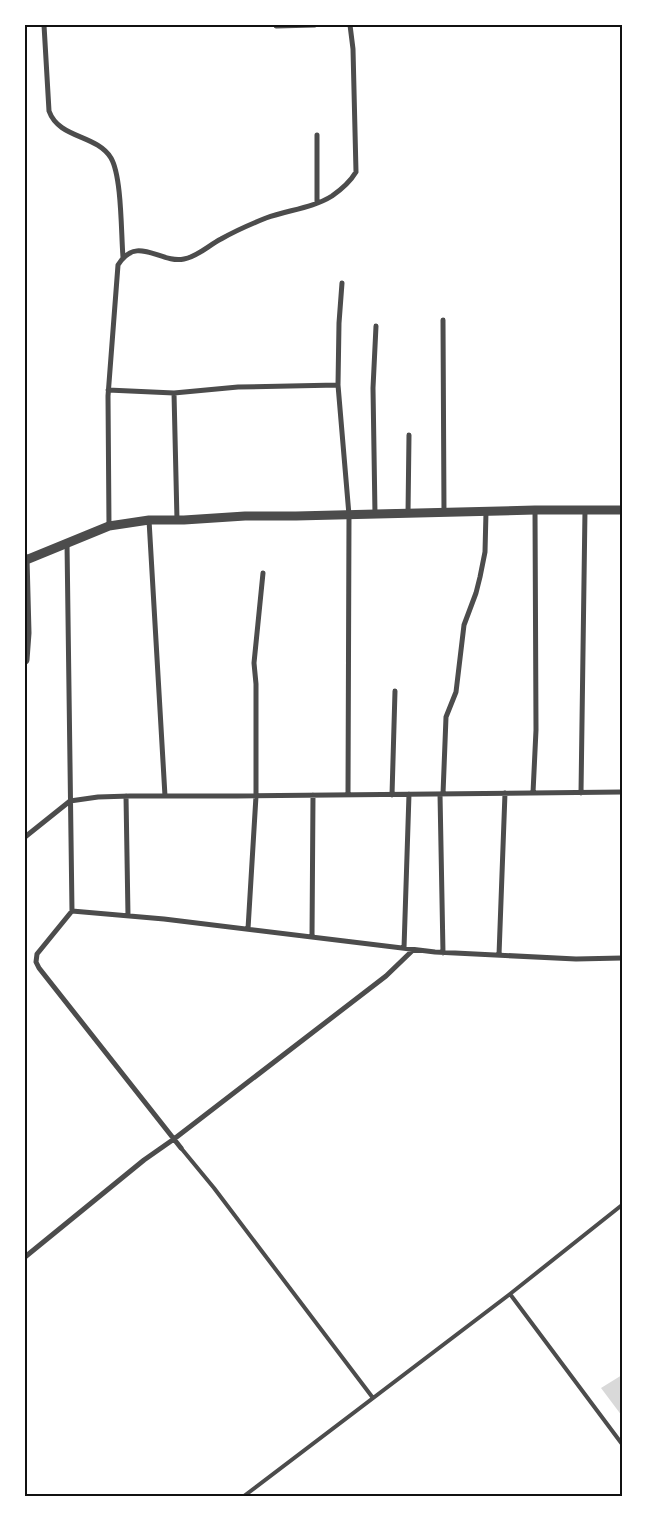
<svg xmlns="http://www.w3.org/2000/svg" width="647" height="1521" font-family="Signika,sans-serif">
	<rect width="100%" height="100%" fill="#fff"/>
	<path fill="#d9d9d9" d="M622 1375V1416L601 1388Z"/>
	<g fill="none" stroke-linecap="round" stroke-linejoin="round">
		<path stroke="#4c4c4c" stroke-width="4" d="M181 1148 214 1188 373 1398
			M510 1294 622 1444
			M244 1496 510 1294 622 1205"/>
		<path stroke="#4c4c4c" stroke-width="5" d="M44 25 49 111C59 139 96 134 111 158 122 177 121 234 123 257
			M276 26 315 25
			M317 135V203
			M342 283 339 323 338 385 349 515 348 795
			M443 320 444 513
			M108 390 174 393 238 387 338 385
			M174 393 177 520
			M375 514 373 388 376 326
			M408 514 409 435
			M149 520 165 796
			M109 526 108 396 118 265C137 234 160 264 184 259 197 257 209 245 221 239 235 231 251 224 266 218 288 210 313 208 332 196 342 189 350 182 356 172L353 49 350 25
			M67 543 72 911 164 919 435 952 576 959 622 958
			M533 793 536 730 535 510
			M581 793 585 510
			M440 794 443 953
			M443 794 446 717 456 692 464 625 476 593 480 577 485 552 486 512
			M392 795 395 691
			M126 796 128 916
			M25 837 70 801 98 797 130 796H237L622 792
			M72 911 37 954 36 962 39 968 181 1148
			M248 929 256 796V684L254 663 263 573
			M312 937 313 795
			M404 948 409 794
			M499 955 505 793
			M25 1257 144 1160 174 1139 386 976 413 950"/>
		<path stroke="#4c4c4c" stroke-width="9" d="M25 558 27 633 25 660
			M26 560 109 526 149 520H184L245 516H296L535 510H622"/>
	</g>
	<rect width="647" height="1521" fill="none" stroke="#ffffff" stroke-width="52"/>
	<rect x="26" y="26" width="595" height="1469" fill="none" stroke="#111" stroke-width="2"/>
</svg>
